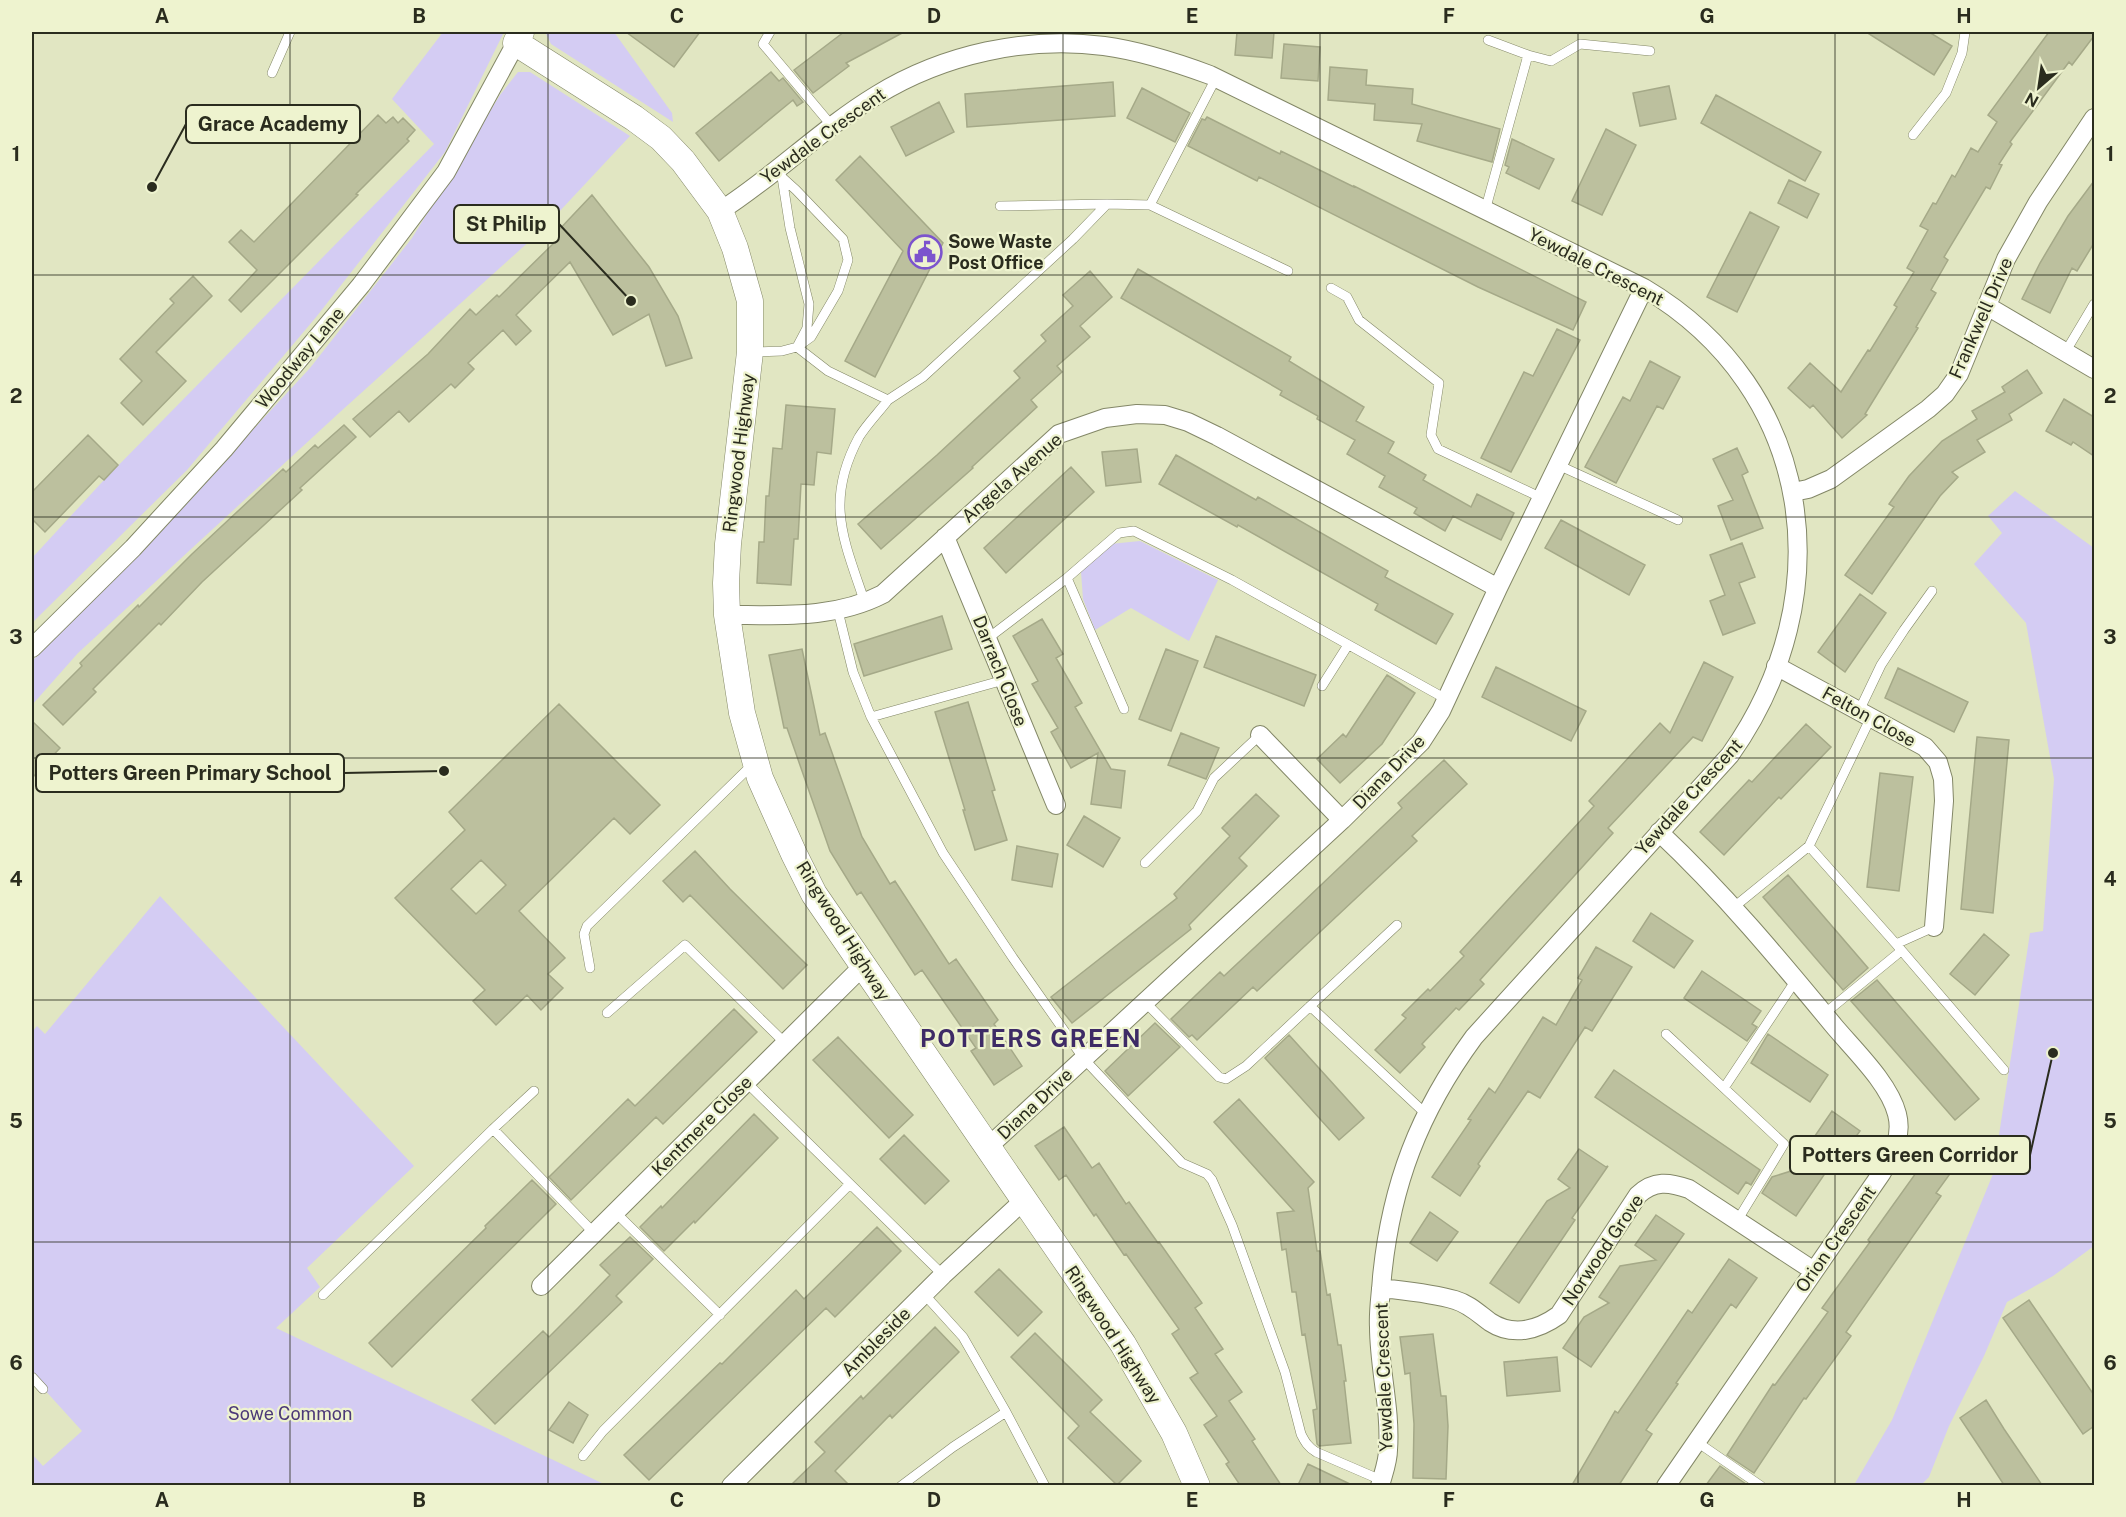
<svg xmlns="http://www.w3.org/2000/svg" width="2126" height="1517" font-family="'Public Sans',sans-serif">
	<rect width="100%" height="100%" fill="#e1e6c2"/>
	<path fill="#d4ccf3" d="M443 32H504L445 152 317 316 187 470 32 623V558L104 480 434 144 392 99Z
		M545 32H614L672 113 673 122 551 44Z
		M518 72H530L630 136 543 229 339 413 78 653 32 705V661L144 547 310 368 412 238 500 95Z
		M2015 491 2094 548V1246L2053 1276 2007 1302 1984 1356 1949 1426 1929 1477 1921 1485H1854L1892 1420 1993 1174 2030 933 2043 931 2054 779 2026 623 1974 564 2002 533 1988 516Z
		M1140 541 1218 580 1189 641 1131 608 1095 630 1083 599 1081 572 1110 544Z
		M160 896 414 1166 307 1268 320 1287 276 1328 606 1485H32V1454L43 1466 82 1431 32 1376V1032L37 1026 45 1034Z"/>
	<path fill="#bcc09e" stroke="#a5a988" stroke-width="1.5" fill-rule="evenodd" d="M626 32H700L674 67Z
		M844 32H904L846 63 849 66 813 93 794 70Z
		M1237 32H1274L1272 58 1235 55Z
		M1866 32H1929L1952 46 1934 75Z
		M2049 32H2094V36L2072 65 2069 62 2010 142 2012 144 1999 164 2002 165 1990 189 1986 187 1944 257 1948 260 1931 290 1936 293 1916 327 1918 328 1865 414 1867 415 1842 438 1813 405 1810 408 1788 388 1810 363 1841 392 1868 350 1870 351 1897 307 1894 305 1914 272 1907 268 1928 230 1920 226 1933 203 1936 204 1952 175 1955 177 1971 148 1978 152 1997 122 1988 115Z
		M1284 44 1320 47 1318 81 1281 78Z
		M1330 67 1367 70 1366 85 1413 89 1412 104 1500 129 1492 162 1417 141 1422 124 1374 120 1375 104 1328 100Z
		M771 72 779 81 783 78 803 102 797 106 793 100 719 161 696 133Z
		M1113 82 1115 116 967 127 965 94Z
		M1669 86 1676 119 1640 126 1633 93Z
		M1142 88 1190 113 1175 142 1127 118Z
		M1716 95 1821 152 1805 181 1701 123Z
		M939 102 954 132 906 156 891 127Z
		M378 115 386 123 393 117 398 123 403 118 415 130 407 139 409 141 356 194 358 195 241 312 229 300 257 270 229 242 241 230 254 242Z
		M1207 117 1280 154 1281 151 1354 187V186L1586 302 1573 330 1478 287 1259 177 1257 181 1188 146 1202 119 1205 120Z
		M1606 129 1636 145 1602 215 1572 201Z
		M1512 139 1554 159 1539 189 1506 173 1509 167 1505 165Z
		M860 156 943 243 875 377 845 361 903 251 836 180Z
		M1789 180 1819 194 1807 218 1778 203Z
		M2094 181V243L2077 271 2072 268 2050 313 2022 299 2040 263 2068 216Z
		M592 195 649 267 678 316 692 358 666 366 649 314 613 335 570 262 516 315 531 331 516 345 503 330 468 363 474 369 455 388 451 384 409 422 399 411 370 437 353 419 428 354 470 309 476 315 497 295 499 297 557 240 554 235Z
		M1750 212 1779 227 1737 312 1707 297Z
		M1138 269 1291 357 1289 361 1364 407 1356 421 1394 442 1388 453 1426 475 1423 480 1471 507 1477 494 1514 513 1501 540 1453 516 1445 531 1414 513 1417 508 1379 487 1385 476 1347 454 1355 440 1317 419 1318 416 1280 395 1282 391 1121 298Z
		M1090 271 1112 297 1080 326 1090 337 1057 366 1062 372 1031 400 1037 407 972 467 973 468 881 549 858 524 937 455 1020 378 1014 371 1046 341 1041 335 1073 306 1063 295Z
		M193 276 212 296 156 352 186 381 143 425 121 403 142 381 120 359 174 303 170 299Z
		M1557 329 1580 340 1511 472 1481 458 1524 372 1533 376Z
		M1650 361 1680 377 1663 409 1657 406 1616 483 1585 467 1623 397 1630 401Z
		M2027 370 2042 393 2009 414 2012 420 1977 440 1985 452 1952 472 1958 477 1940 496 1872 594 1845 575 1894 507 1889 504 1909 476 1942 441 1977 419 1972 411 2005 392 2002 387Z
		M2064 399 2094 417V456L2073 442 2071 445 2046 431Z
		M786 405 835 409 831 454 817 452 814 485 801 484 798 539H794L791 585 757 583 759 542H764L766 496H769L773 448 782 449Z
		M344 425 356 437 300 488 302 490 202 582 161 625 159 623 93 689 96 692 63 725 43 705 82 666 80 663 138 605 139 607 192 554 283 469 286 472 315 445 318 448Z
		M88 435 118 465 104 480 99 476 45 532 32 519V492Z
		M1737 448 1748 472 1742 475 1763 528 1731 540 1718 506 1733 500 1713 459Z
		M1137 449 1141 482 1106 486 1102 452Z
		M1176 455 1256 500 1258 497 1388 571 1385 577 1453 614 1436 644 1375 610 1378 604 1238 525 1237 527 1159 484Z
		M1071 467 1094 492 1006 573 984 548Z
		M1561 520 1645 565 1629 595 1545 548Z
		M1742 543 1755 577 1739 583 1755 623 1723 635 1710 601 1725 595 1710 555Z
		M1860 594 1886 613 1845 672 1818 652Z
		M942 616 952 649 864 676 854 644Z
		M1042 619 1063 654 1056 658 1082 703 1075 707 1111 769 1125 771 1121 808 1091 804 1098 753 1071 768 1051 732 1058 728 1032 684 1038 681 1013 636Z
		M1216 636 1316 675 1304 706 1204 667Z
		M802 649 820 735 825 733 862 837 890 884 895 881 949 964 956 959 998 1020 994 1024 1022 1066 994 1085 971 1051 976 1048 922 970 915 975 861 892 857 895 830 851 787 728H784L769 655Z
		M1166 649 1198 661 1171 731 1139 719Z
		M1704 662 1733 677 1702 741 1693 737 1624 811 1608 828 1613 833 1480 980 1484 984 1459 1010 1456 1008 1422 1044 1425 1047 1400 1073 1375 1050 1406 1018 1402 1015 1428 989 1430 991 1464 956 1460 952 1594 806 1589 801 1660 723 1670 733Z
		M1496 667 1586 711 1571 741 1482 697Z
		M1898 668 1968 702 1954 732 1885 698Z
		M1387 675 1415 693 1382 744 1340 783 1317 759 1343 734 1346 737Z
		M968 702 995 790 992 791 1007 840 975 850 963 810H965L935 712Z
		M559 704 660 805 630 834 614 818 519 911 565 958 548 974 563 988 541 1010 527 995 496 1025 473 1001 485 990 395 898 465 830 449 812ZM481 860 506 885 476 914 451 889Z
		M32 721 60 748 32 778Z
		M1806 724 1831 747 1781 799 1779 797 1724 855 1700 832 1749 780 1752 782Z
		M1181 733 1219 748 1206 779 1168 765Z
		M1977 737 2009 740 1993 913 1961 909Z
		M1444 760 1467 784 1412 836 1417 841 1257 991 1253 987 1197 1040 1192 1035 1189 1037 1171 1019 1220 972 1224 976 1300 905 1402 808 1398 803Z
		M1880 773 1913 777 1899 891 1867 887Z
		M1256 794 1279 816 1239 858 1247 866 1189 925 1191 929 1072 1023 1051 997 1177 898 1174 894 1230 836 1222 828Z
		M1084 816 1120 838 1103 867 1067 845Z
		M1017 846 1058 854 1052 887 1012 880Z
		M695 851 730 889 807 965 783 989 690 895 683 902 663 881Z
		M1788 875 1868 968 1843 990 1763 897Z
		M1651 913 1693 941 1674 968 1633 941Z
		M1984 934 2009 955 1975 995 1950 974Z
		M1596 947 1632 967 1592 1031 1585 1027 1540 1098 1528 1091 1478 1164 1480 1166 1460 1196 1432 1177 1471 1120 1468 1119 1489 1088 1495 1093 1543 1017 1556 1025 1582 980 1578 978Z
		M1702 971 1761 1011 1752 1024 1757 1027 1747 1041 1684 998Z
		M1877 980 1979 1099 1955 1120 1851 1001Z
		M734 1009 757 1032 663 1124 656 1117 571 1200 549 1177 628 1099 635 1106Z
		M1155 1023 1180 1047 1128 1096 1105 1071Z
		M1768 1034 1828 1075 1810 1102 1751 1063Z
		M1289 1035 1364 1118 1339 1140 1265 1058Z
		M838 1037 913 1115 889 1138 813 1060Z
		M1614 1070 1760 1170 1751 1185 1746 1182 1738 1194 1595 1097Z
		M1239 1099 1314 1182 1308 1188 1317 1251H1320L1327 1295 1330 1294 1338 1345H1341L1346 1381H1344L1351 1443 1319 1446 1317 1444 1313 1410 1317 1409 1305 1334 1302 1335 1296 1292H1292L1286 1249 1282 1250 1277 1213 1294 1211 1214 1122Z
		M1832 1111 1860 1131 1831 1171 1828 1169 1796 1216 1762 1193 1772 1177 1791 1171Z
		M754 1114 778 1138 695 1223 694 1221 664 1251 640 1227 661 1206 662 1208Z
		M1064 1127 1092 1168 1099 1163 1126 1204 1129 1202 1158 1243 1159 1242 1202 1303 1195 1308 1223 1349 1215 1354 1242 1392 1229 1401 1255 1439 1252 1441 1281 1485H1240L1226 1464 1229 1462 1204 1425 1217 1416 1190 1378 1198 1373 1172 1334 1179 1329 1126 1254 1124 1255 1096 1214 1094 1216 1066 1175 1059 1180 1035 1146Z
		M904 1135 949 1181 925 1204 880 1159Z
		M1932 1141 1960 1160 1936 1193 1941 1196 1846 1332 1851 1336 1806 1399 1804 1398 1754 1473 1727 1455 1773 1384 1775 1385 1828 1312 1822 1308 1870 1242 1868 1240 1916 1173 1912 1170Z
		M1579 1149 1606 1167 1608 1166 1572 1218 1575 1220 1519 1303 1490 1283 1547 1201 1570 1188 1558 1179Z
		M532 1180 556 1204 392 1367 369 1343 486 1228 485 1226Z
		M1430 1212 1458 1232 1437 1261 1410 1243Z
		M1656 1215 1684 1234 1591 1367 1563 1348 1584 1317 1609 1303 1599 1297 1620 1266 1656 1260 1635 1245Z
		M877 1227 901 1251 835 1317 826 1308 649 1480 624 1455 720 1363 722 1364 796 1290 804 1299Z
		M630 1237 653 1259 616 1296 622 1302 495 1424 472 1400 543 1331 549 1337 578 1308 610 1275 600 1265Z
		M1729 1259 1757 1278 1736 1308 1731 1304 1676 1383 1678 1384 1646 1430 1652 1434 1619 1485H1572L1615 1411 1618 1413 1688 1310 1692 1313Z
		M999 1269 1042 1312 1018 1336 975 1292Z
		M2029 1300 2094 1395V1426L2083 1434 2003 1318Z
		M935 1327 959 1352 892 1418 890 1415 835 1471 849 1485H791L825 1452 815 1442 861 1396 863 1399Z
		M1035 1333 1102 1400 1090 1412 1141 1461 1117 1485 1068 1438 1079 1426 1011 1357Z
		M1433 1334 1441 1396H1446L1448 1426 1446 1479 1413 1478 1414 1424 1410 1373 1405 1374 1400 1337Z
		M1557 1357 1560 1391 1507 1396 1504 1362Z
		M1986 1400 2004 1429 2042 1485H2004L1982 1451 1960 1418Z
		M569 1402 588 1415 573 1443 549 1430Z
		M1308 1464 1352 1485H1298Z
		M1720 1466 1746 1484 1745 1485H1706Z"/>
	<g fill="none" stroke-linecap="round" stroke-linejoin="round">
		<defs>
			<path id="lane" d="M770 32 763 44 832 126
				M1488 40 1528 55
				M272 73 290 32
				M1216 78 1150 205 1288 271
				M1913 135 1946 93 1962 53 1965 32
				M782 177 790 228 809 304 807 328 798 345
				M1107 204 1150 205
				M1485 211 1528 55 1551 61 1580 44 1650 51
				M1331 288 1347 297 1359 320 1439 383 1431 435 1438 449 1542 498
				M797 347 828 371 888 400C879 412 867 424 859 437 824 502 844 540 865 603
				M2066 351 2094 304
				M753 352 782 351 797 347 811 337 838 291 848 260 843 239 796 190 775 171
				M888 400 923 377 1073 239 1107 204 1000 206
				M1558 465 1678 520
				M1067 578 1119 533 1134 531 1232 580 1446 699
				M838 611 853 672 871 717 943 853 1013 958 1084 1059 1182 1163 1207 1174 1212 1180 1232 1225 1285 1372 1301 1434C1305 1442 1308 1447 1316 1452L1381 1480
				M987 639 1067 578 1124 709
				M1322 686 1348 645
				M1859 711 1881 665 1904 630 1932 591
				M871 717 1004 680
				M1809 846 1896 944 1934 927
				M1145 863 1197 811 1214 778 1260 735
				M1734 907 1809 846 1871 717
				M1896 944 2004 1070
				M590 968 584 934 587 926 754 763
				M1145 1002 1219 1077 1226 1079 1246 1066 1397 925
				M1310 1006 1426 1114
				M607 1013 685 945 785 1043
				M1824 1014 1901 951
				M1666 1034 1784 1144 1737 1221
				M746 1082 943 1275
				M1724 1088 1796 980
				M534 1091 493 1129 594 1233
				M615 1212 720 1315
				M924 1294 963 1337 1006 1412 1045 1486
				M323 1295 493 1129
				M32 1377 43 1389
				M1697 1442 1761 1486
				M583 1456 603 1431 850 1184
				M901 1486 953 1447 1006 1412"/>
			<path id="street" d="M720 211C775 176 821 129 877 95 944 54 1027 36 1104 46 1141 51 1175 62 1210 75L1644 288C1816 390 1842 597 1730 755L1474 1037C1419 1112 1391 1185 1382 1277 1381 1294 1378 1311 1379 1327 1379 1368 1391 1409 1388 1450 1388 1462 1383 1474 1380 1486
				M1987 306 2094 369
				M1793 492 1808 489 1831 479 1928 409 1945 394 1959 374 2006 259 2038 202 2094 118
				M945 537 1056 805
				M727 615C781 615 835 619 883 594L1059 434 1105 418 1137 414 1165 415 1188 422 1217 436 1498 588
				M32 648 133 548 224 449 361 285 446 172 516 43
				M1776 666 1925 747 1938 762 1943 779 1944 801 1934 927
				M1260 735 1342 820
				M1659 832C1723 892 1778 958 1834 1026 1855 1051 1889 1083 1897 1114 1903 1137 1892 1155 1881 1174L1666 1486
				M988 1147 1342 820 1421 742 1441 711 1498 588 1644 288
				M541 1286 863 966
				M1381 1288C1406 1291 1431 1293 1455 1300 1469 1304 1479 1314 1490 1322 1513 1337 1538 1330 1559 1315L1638 1195C1654 1180 1669 1182 1689 1189L1814 1271
				M731 1486 943 1275 1023 1201"/>
			<path id="secondary" d="M521 32 516 43 634 118 661 138 683 161 720 211 735 248 750 301V352L728 544 726 583 727 615 742 713 760 778 794 854 814 894 1123 1344 1174 1433 1197 1486"/>
		</defs>
		<use href="#lane" stroke="#838767" stroke-width="10"/>
		<use href="#street" stroke="#838767" stroke-width="20"/>
		<use href="#secondary" stroke="#838767" stroke-width="27"/>
		<use href="#lane" stroke="#fff" stroke-width="9"/>
		<use href="#street" stroke="#fff" stroke-width="18"/>
		<use href="#secondary" stroke="#fff" stroke-width="26"/>
	</g>
	<path fill="none" stroke="#2a2c1e" stroke-width="1.5" stroke-opacity="0.55" d="M290 32V1486M548 32V1486M806 32V1486M1063 32V1486M1320 32V1486M1578 32V1486M1835 32V1486M32 275H2094M32 517H2094M32 758H2094M32 1000H2094M32 1242H2094"/>
	<defs>
		<symbol id="civic-ring" viewBox="-11 -11 22 22"><circle r="9.5" fill="#eef3cf" stroke="#7c54cd" stroke-width="1.5"/><path d="M-.6-6.5H3V-4.5H.6V-3L4-1V1h2V6H-6V1h2V-1L-.6-3ZM-1.2 2.5V6h2.4V2.5Z" fill="#7c54cd"/></symbol>
	</defs>
	<g fill-rule="evenodd">
		<use href="#civic-ring" x="906" y="233" width="38" height="38"/>
	</g>
	<g text-anchor="middle" stroke-width="4.5" stroke-linejoin="round" paint-order="stroke">
		<g font-size="18" fill="#2a2c1e" stroke="#eef3cf">
			<text transform="translate(823 136) rotate(-36)" y="6">Yewdale Crescent</text>
			<text transform="translate(1596 267) rotate(27)" y="6">Yewdale Crescent</text>
			<text transform="translate(1981 318) rotate(-66)" y="6">Frankwell Drive</text>
			<text transform="translate(300 358) rotate(-50)" y="6">Woodway Lane</text>
			<text transform="translate(739 453) rotate(-83)" y="6">Ringwood Highway</text>
			<text transform="translate(1012 478) rotate(-41)" y="6">Angela Avenue</text>
			<text transform="translate(1000 671) rotate(68)" y="6">Darrach Close</text>
			<text transform="translate(1869 717) rotate(29)" y="6">Felton Close</text>
			<text transform="translate(1389 772) rotate(-46)" y="6">Diana Drive</text>
			<text transform="translate(1689 797) rotate(-48)" y="6">Yewdale Crescent</text>
			<text transform="translate(843 931) rotate(58)" y="6">Ringwood Highway</text>
			<text transform="translate(1035 1104) rotate(-43)" y="6">Diana Drive</text>
			<text transform="translate(702 1126) rotate(-45)" y="6">Kentmere Close</text>
			<text transform="translate(1836 1239) rotate(-55)" y="6">Orion Crescent</text>
			<text transform="translate(1603 1250) rotate(-56)" y="6">Norwood Grove</text>
			<text transform="translate(1113 1335) rotate(57)" y="6">Ringwood Highway</text>
			<text transform="translate(876 1342) rotate(-45)" y="6">Ambleside</text>
			<text transform="translate(1384 1377) rotate(-92)" y="6">Yewdale Crescent</text>
		</g>
		<g font-size="18" font-weight="bold" fill="#2a2c1e" stroke="#eef3cf" text-anchor="start">
			<text x="948" y="248">Sowe Waste<tspan x="948" dy="21">Post Office</tspan></text>
		</g>
		<g font-size="18" fill="#4c3978" stroke="#eef3cf">
			<text x="290" y="1420">Sowe Common</text>
		</g>
		<g font-size="24" font-weight="bold" letter-spacing="1.5" fill="#3e2b66" stroke="#eef3cf">
			<text x="1031" y="1047">POTTERS GREEN</text>
		</g>
	</g>
	<path fill="none" stroke="#2a2c1e" stroke-width="2" d="M152 187L186 124M631 301L559 224M444 771L344 773M2053 1053L2030 1155"/>
	<g fill="#2a2c1e" stroke="#eef3cf" stroke-width="2">
		<circle cx="152" cy="187" r="6"/>
		<circle cx="631" cy="301" r="6"/>
		<circle cx="444" cy="771" r="6"/>
		<circle cx="2053" cy="1053" r="6"/>
	</g>
	<g fill="#eef3cf" stroke="#2a2c1e" stroke-width="2">
		<rect x="186" y="105" width="174" height="38" rx="6"/>
		<rect x="454" y="205" width="105" height="38" rx="6"/>
		<rect x="36" y="754" width="308" height="38" rx="6"/>
		<rect x="1790" y="1136" width="240" height="38" rx="6"/>
	</g>
	<g font-size="20" text-anchor="middle" font-weight="bold" fill="#2a2c1e">
		<text x="273" y="131">Grace Academy</text>
		<text x="506" y="231">St Philip</text>
		<text x="190" y="780">Potters Green Primary School</text>
		<text x="1910" y="1162">Potters Green Corridor</text>
	</g>
	<rect width="2126" height="1517" fill="none" stroke="#eef3cf" stroke-width="66"/>
	<g transform="translate(2039 87) rotate(209)" stroke="#eef3cf" stroke-width="4.5" paint-order="stroke">
	<path d="M0-4.5L10 22L0 15L-10 22Z" fill="#2a2c1e"/>
	<text y="-9" font-size="16" font-weight="bold" text-anchor="middle" fill="#2a2c1e">N</text>
	</g>
	<rect x="33" y="33" width="2060" height="1451" fill="none" stroke="#2a2c1e" stroke-width="2"/>
	<g font-size="20" text-anchor="middle" font-weight="bold" fill="#2a2c1e">
		<text x="162" y="23">A</text>
		<text x="419" y="23">B</text>
		<text x="677" y="23">C</text>
		<text x="934" y="23">D</text>
		<text x="1192" y="23">E</text>
		<text x="1449" y="23">F</text>
		<text x="1707" y="23">G</text>
		<text x="1964" y="23">H</text>
		<text x="16" y="161">1</text>
		<text x="2110" y="161">1</text>
		<text x="16" y="403">2</text>
		<text x="2110" y="403">2</text>
		<text x="16" y="644">3</text>
		<text x="2110" y="644">3</text>
		<text x="16" y="886">4</text>
		<text x="2110" y="886">4</text>
		<text x="16" y="1128">5</text>
		<text x="2110" y="1128">5</text>
		<text x="16" y="1370">6</text>
		<text x="2110" y="1370">6</text>
		<text x="162" y="1507">A</text>
		<text x="419" y="1507">B</text>
		<text x="677" y="1507">C</text>
		<text x="934" y="1507">D</text>
		<text x="1192" y="1507">E</text>
		<text x="1449" y="1507">F</text>
		<text x="1707" y="1507">G</text>
		<text x="1964" y="1507">H</text>
	</g>
</svg>
